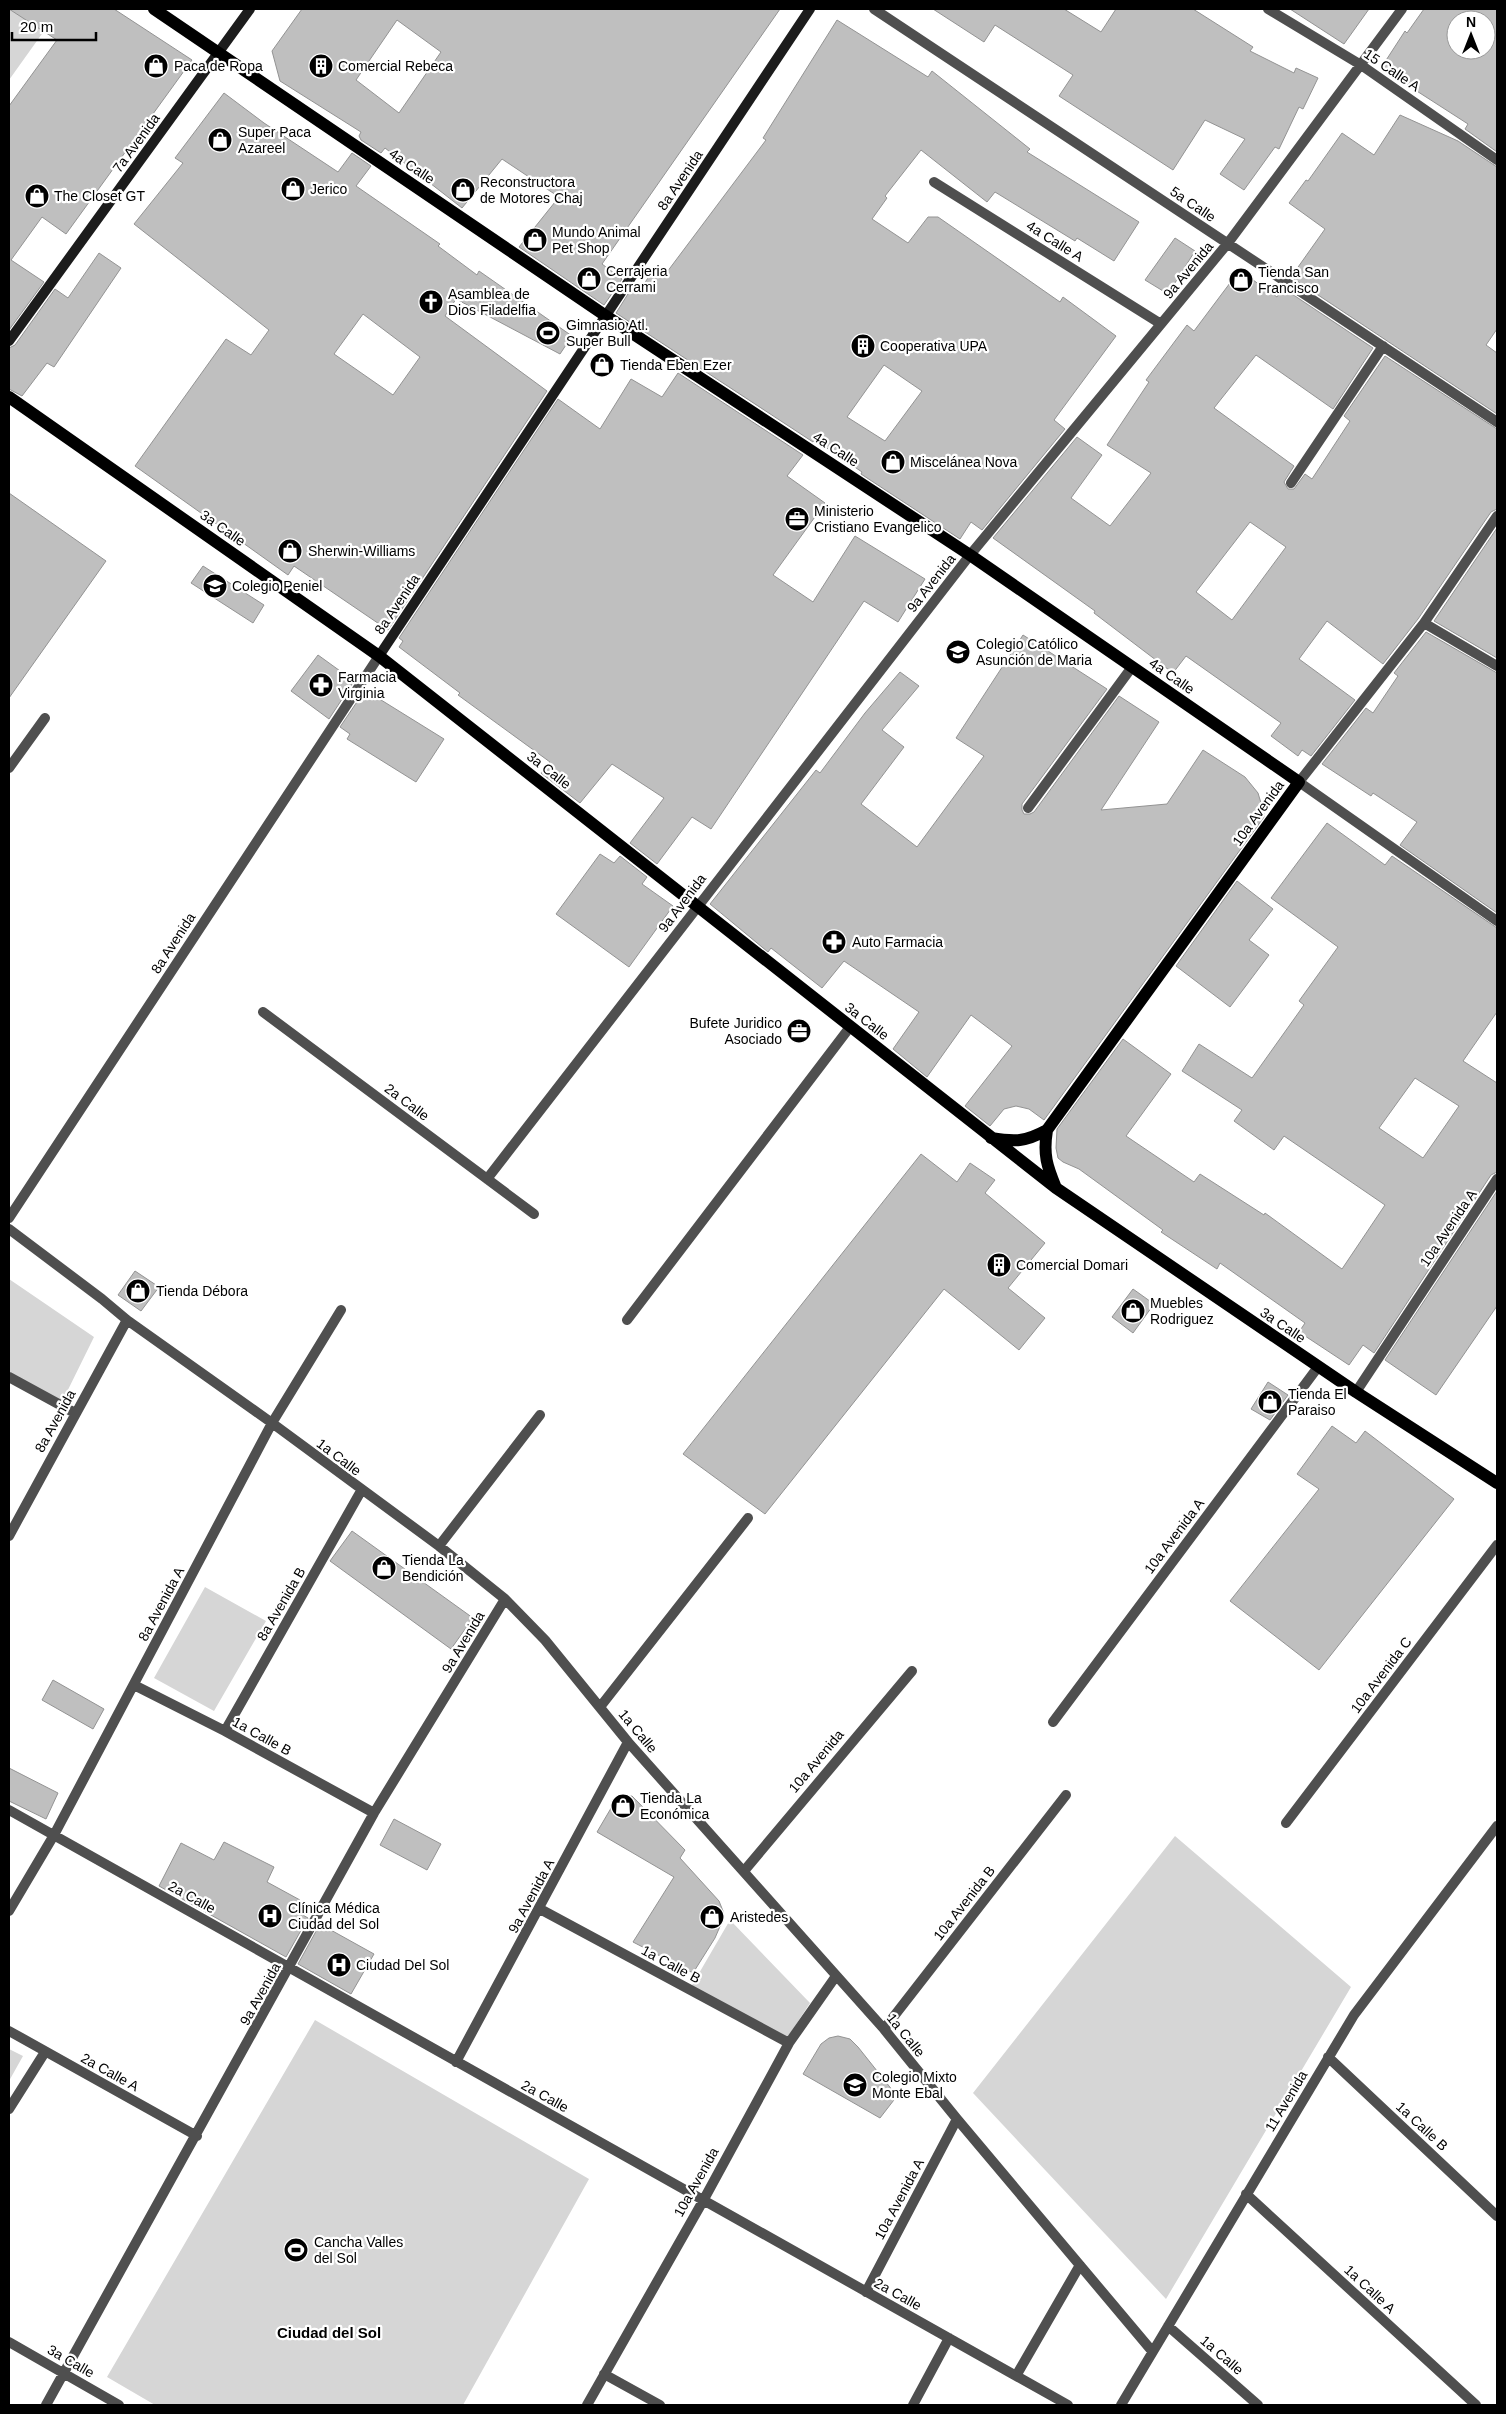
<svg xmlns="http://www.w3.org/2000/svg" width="1506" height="2414" font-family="Arial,sans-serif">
	<rect width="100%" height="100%" fill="#fff"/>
	<path fill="#d6d6d6" d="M9 9 44 31 9 80Z
		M9 1279 94 1337 60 1406 9 1376Z
		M205 1587 266 1621 214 1711 154 1678Z
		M1175 1836 1351 1987 1166 2299 973 2093Z
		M730 1920 810 2003 787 2038 691 1987Z
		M315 2020 589 2179 463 2405H155L107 2377Z
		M9 2049 23 2056 9 2081Z"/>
	<path fill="#bfbfbf" stroke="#939393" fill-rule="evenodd" d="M9 9H114L192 60 66 234 42 217 11 260 44 282 9 330V106L57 40Z
		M302 9H780L602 264 622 279 604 305 519 247 559 197 502 159 462 208 385 148 381 153 361 140 359 136 361 132 280 81 272 51ZM397 20 441 52 399 113 356 80Z
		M933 9H1064L1101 32 1116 9H1193L1253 47 1250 51 1294 73 1296 68 1318 78 1303 109 1299 107 1279 149 1275 147 1244 190 1220 174 1245 139 1205 120 1173 170 1059 96 1073 75 995 25 984 42Z
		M1290 9H1369L1344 44Z
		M1424 9H1497V152L1465 129 1468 124 1381 68 1405 31 1407 33ZM1456 20H1486V50H1456Z
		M837 20 928 77 932 71 1030 149 1027 152 1139 222 1114 261 1077 238 1075 241 995 192 987 202 921 150 885 196 887 198 872 219 908 243 928 217H938L1060 302 1063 297 1116 336 1054 420 1065 429 982 530 971 522 960 539 861 474 862 472 815 440 813 442 616 313 633 286 639 291 657 265 667 272 766 140 763 138ZM884 365 922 391 885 441 847 417Z
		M224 93 264 123 338 172 352 153 371 166 356 186 440 244 438 246 477 275 479 271 572 336 560 354 456 299 445 316 547 391 388 630 294 566 288 575 135 466 226 339 251 355 269 330 134 224 183 163 175 158ZM363 314 420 357 393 395 334 354Z
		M1400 115 1458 141 1497 167V329L1486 345 1497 353V414L1291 277 1325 229 1289 203 1306 180 1308 181 1342 133 1374 155Z
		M1175 238 1195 251 1168 294 1145 280Z
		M99 253 121 268 54 367 47 363 22 396 9 389V348L15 345 55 289 68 298Z
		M1236 275H1246L1277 297 1283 288 1373 348 1333 409 1256 355 1214 408 1294 466 1284 482 1288 489H1294L1305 474 1312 479 1350 421 1344 416 1385 356 1497 429V509L1491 512 1418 619 1383 664 1327 621 1299 659 1355 700 1311 756 1302 750 1298 756 1271 736 1281 723 1186 656 1173 673 1094 613 1095 611 993 538 1077 437 1102 455 1071 498 1110 526 1151 473 1107 445 1149 382 1146 380 1187 325 1194 331ZM1250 522 1286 547 1232 620 1196 592Z
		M678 373 803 455 787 476 825 503 773 575 813 602 855 536 925 579 898 622 864 601 711 829 692 817 657 864 630 843 664 798 612 764 580 803 541 773 550 762 458 695 460 693 399 647 403 641 399 638 558 399 600 429 631 379 662 397Z
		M9 493 106 561 9 698Z
		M1497 528V658L1434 621Z
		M203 566 264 605 253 623 191 583Z
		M1426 632 1497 673V913L1400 845 1417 822 1373 793 1371 796 1322 764 1366 708 1373 713 1398 676 1394 673Z
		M1023 635 1107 689 1022 804V810L1024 814H1030L1034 812 1119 696 1159 722 1101 810 1167 804 1203 750 1245 777 1258 793 1264 813V817L1044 1120 1029 1109 1016 1106 1004 1109 990 1126 965 1106 1012 1046 971 1015 927 1077 893 1049 919 1012 844 961 822 988 771 948 768 952 710 904 816 770 820 773 865 713 900 672 919 686 882 730 904 747 861 804 917 847 984 756 956 738Z
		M318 655 354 681 329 719 291 691Z
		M365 690 444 739 416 782 347 739 350 734 340 727Z
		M1327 823 1385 865 1392 856 1497 928V1012L1463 1061 1497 1083V1172L1491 1175 1374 1353 1363 1345 1349 1365 1299 1332 1305 1323 1220 1263 1217 1269 1161 1232 1163 1230 1079 1169 1063 1162 1058 1158 1056 1148 1057 1129 1123 1039 1171 1074 1126 1136 1194 1182 1200 1174 1264 1215 1265 1213 1342 1269 1385 1205 1284 1136 1274 1150 1234 1121 1242 1110 1182 1071 1199 1044 1252 1078 1304 1005 1299 1001 1338 947 1271 898ZM1415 1078 1459 1106 1423 1158 1379 1128Z
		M600 854 614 863 620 856 647 877 642 884 673 906 629 967 556 914Z
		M1237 881 1273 909 1249 940 1269 955 1230 1007 1176 966Z
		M921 1154 957 1182 970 1163 995 1180 985 1193 1045 1243 1008 1288 1045 1318 1019 1350 944 1289 765 1514 683 1454Z
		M1497 1191V1306L1436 1395 1385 1360Z
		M135 1271 159 1287 141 1311 118 1295Z
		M1133 1289 1154 1304 1133 1333 1112 1317Z
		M1268 1382 1288 1395 1270 1420 1251 1409Z
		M1332 1426 1356 1443 1365 1431 1454 1499 1319 1670 1230 1601 1319 1489 1297 1474Z
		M352 1531 473 1618 451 1649 330 1561Z
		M53 1680 104 1709 93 1729 42 1700Z
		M9 1768 58 1793 46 1819 9 1801Z
		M632 1796 685 1850 680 1858 719 1901 723 1911 721 1924 715 1938 693 1973 633 1942 674 1877 597 1832 617 1798Z
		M394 1819 441 1844 427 1870 380 1845Z
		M224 1842 274 1867 267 1882 300 1900 294 1910 308 1918 286 1957 159 1886 181 1843 214 1860Z
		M320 1924 374 1954 351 1994 298 1964Z
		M838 2036 850 2039 858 2047 897 2096 880 2118 803 2074 821 2044 829 2038Z"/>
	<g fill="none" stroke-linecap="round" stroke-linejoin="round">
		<path stroke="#4f4f4f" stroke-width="10" d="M874 9 1497 422
			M1268 9 1361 65 1497 160
			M934 182 1161 324
			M1291 483 1383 346
			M1497 516 1424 623 1299 782 1497 921
			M1424 623 1497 666
			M9 768 45 718
			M1028 808 1132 667
			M263 1012 534 1214
			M487 1179 970 555 1228 243 1402 9
			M9 1218 379 656
			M9 1229 102 1299 127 1320 272 1423 439 1546 505 1599 545 1640 628 1742 884 2029 957 2119 1152 2351
			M627 1320 850 1027
			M9 1377 75 1413
			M1356 1392 1497 1179
			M9 1536 127 1320
			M439 1546 540 1415
			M134 1685 225 1731 374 1813
			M600 1707 748 1518
			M1053 1722 1318 1367
			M225 1731 361 1491
			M9 1810 1068 2405
			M1286 1823 1497 1545
			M744 1871 912 1671
			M540 1909 789 2043
			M9 1911 54 1835 272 1423 341 1310
			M884 2029 1066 1795
			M9 2031 197 2136
			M1328 2057 1497 2216
			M456 2062 628 1742
			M9 2109 45 2052
			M1246 2194 1476 2405
			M866 2292 957 2119
			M1168 2326 1258 2405
			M9 2342 119 2405
			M604 2374 660 2405
			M1016 2376 1080 2265
			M46 2405 374 1813 505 1599
			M587 2405 703 2201 789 2043 836 1976
			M913 2405 949 2338
			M1121 2405 1354 2015 1497 1826"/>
		<path stroke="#1c1c1c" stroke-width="10" d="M9 341 250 9
			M379 656 810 9"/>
		<path stroke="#000" stroke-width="12" d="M154 9 606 316 970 555 1299 782 1047 1130C1025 1142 1015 1142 991 1138
			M9 397 379 656 1056 1188 1356 1392 1497 1483
			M1047 1130C1043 1155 1047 1166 1056 1188"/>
	</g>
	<defs>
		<symbol id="shop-disc" viewBox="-11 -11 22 22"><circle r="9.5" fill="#000" stroke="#fff"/><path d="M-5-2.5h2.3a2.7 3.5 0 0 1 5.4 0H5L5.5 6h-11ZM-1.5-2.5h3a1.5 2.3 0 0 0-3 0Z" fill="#fff"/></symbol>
		<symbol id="building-disc" viewBox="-11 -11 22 22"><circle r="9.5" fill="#000" stroke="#fff"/><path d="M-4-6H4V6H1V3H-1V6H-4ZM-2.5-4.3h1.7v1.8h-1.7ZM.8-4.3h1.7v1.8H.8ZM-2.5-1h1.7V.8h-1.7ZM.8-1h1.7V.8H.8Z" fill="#fff"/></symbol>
		<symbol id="church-disc" viewBox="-11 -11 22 22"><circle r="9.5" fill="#000" stroke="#fff"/><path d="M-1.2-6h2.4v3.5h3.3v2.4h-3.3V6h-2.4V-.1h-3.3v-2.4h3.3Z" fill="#fff"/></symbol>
		<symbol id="stadium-disc" viewBox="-11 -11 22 22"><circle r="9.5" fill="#000" stroke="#fff"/><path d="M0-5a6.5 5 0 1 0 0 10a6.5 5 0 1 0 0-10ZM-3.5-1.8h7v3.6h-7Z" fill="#fff"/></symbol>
		<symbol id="office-disc" viewBox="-11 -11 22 22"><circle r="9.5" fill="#000" stroke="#fff"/><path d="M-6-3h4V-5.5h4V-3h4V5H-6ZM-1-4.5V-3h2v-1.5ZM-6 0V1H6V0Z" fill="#fff"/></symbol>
		<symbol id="school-disc" viewBox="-11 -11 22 22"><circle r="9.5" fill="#000" stroke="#fff"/><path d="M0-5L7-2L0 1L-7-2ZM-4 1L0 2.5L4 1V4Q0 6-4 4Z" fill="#fff"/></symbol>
		<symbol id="pharmacy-disc" viewBox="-11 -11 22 22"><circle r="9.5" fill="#000" stroke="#fff"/><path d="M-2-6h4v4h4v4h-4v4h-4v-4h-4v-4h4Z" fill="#fff"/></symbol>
		<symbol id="hospital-disc" viewBox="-11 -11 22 22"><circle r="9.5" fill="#000" stroke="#fff"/><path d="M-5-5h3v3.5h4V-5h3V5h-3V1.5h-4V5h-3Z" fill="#fff"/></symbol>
	</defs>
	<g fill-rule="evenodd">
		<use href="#shop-disc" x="142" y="52" width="28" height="28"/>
		<use href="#building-disc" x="307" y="52" width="28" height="28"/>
		<use href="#shop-disc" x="206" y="126" width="28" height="28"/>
		<use href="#shop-disc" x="279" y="175" width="28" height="28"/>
		<use href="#shop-disc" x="449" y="176" width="28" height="28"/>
		<use href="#shop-disc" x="23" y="182" width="28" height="28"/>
		<use href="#shop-disc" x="521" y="226" width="28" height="28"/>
		<use href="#shop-disc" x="575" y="265" width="28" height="28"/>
		<use href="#shop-disc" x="1227" y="266" width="28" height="28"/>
		<use href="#church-disc" x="417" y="288" width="28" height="28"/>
		<use href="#stadium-disc" x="534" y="319" width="28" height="28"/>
		<use href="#building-disc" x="849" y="332" width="28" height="28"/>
		<use href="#shop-disc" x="588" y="351" width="28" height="28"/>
		<use href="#shop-disc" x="879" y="448" width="28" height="28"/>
		<use href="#office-disc" x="783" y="505" width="28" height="28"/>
		<use href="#shop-disc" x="276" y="537" width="28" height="28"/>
		<use href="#school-disc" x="201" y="572" width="28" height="28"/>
		<use href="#school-disc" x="944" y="638" width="28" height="28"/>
		<use href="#pharmacy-disc" x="307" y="671" width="28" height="28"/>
		<use href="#pharmacy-disc" x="820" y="928" width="28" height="28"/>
		<use href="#office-disc" x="785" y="1017" width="28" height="28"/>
		<use href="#building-disc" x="985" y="1251" width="28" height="28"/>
		<use href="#shop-disc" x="124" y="1277" width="28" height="28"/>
		<use href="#shop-disc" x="1119" y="1297" width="28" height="28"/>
		<use href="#shop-disc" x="1256" y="1388" width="28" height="28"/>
		<use href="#shop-disc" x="370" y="1554" width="28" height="28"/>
		<use href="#shop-disc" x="609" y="1792" width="28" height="28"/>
		<use href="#hospital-disc" x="256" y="1902" width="28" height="28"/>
		<use href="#shop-disc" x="698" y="1903" width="28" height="28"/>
		<use href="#hospital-disc" x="325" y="1951" width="28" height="28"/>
		<use href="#school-disc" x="841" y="2071" width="28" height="28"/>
		<use href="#stadium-disc" x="282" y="2236" width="28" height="28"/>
	</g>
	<g text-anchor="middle" stroke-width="4.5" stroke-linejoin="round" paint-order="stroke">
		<g font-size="14" fill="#000" stroke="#fff" text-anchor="start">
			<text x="174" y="71">Paca de Ropa</text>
			<text x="338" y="71">Comercial Rebeca</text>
			<text x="238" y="137">Super Paca<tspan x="238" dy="16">Azareel</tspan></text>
			<text x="480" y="187">Reconstructora<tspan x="480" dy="16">de Motores Chaj</tspan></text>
			<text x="310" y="194">Jerico</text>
			<text x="54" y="201">The Closet GT</text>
			<text x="552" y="237">Mundo Animal<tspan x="552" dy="16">Pet Shop</tspan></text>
			<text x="606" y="276">Cerrajeria<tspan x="606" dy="16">Cerrami</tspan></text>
			<text x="1258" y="277">Tienda San<tspan x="1258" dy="16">Francisco</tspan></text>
			<text x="448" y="299">Asamblea de<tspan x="448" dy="16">Dios Filadelfia</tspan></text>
			<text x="566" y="330">Gimnasio Atl.<tspan x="566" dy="16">Super Bull</tspan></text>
			<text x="880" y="351">Cooperativa UPA</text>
			<text x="620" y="370">Tienda Eben Ezer</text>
			<text x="910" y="467">Miscelánea Nova</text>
			<text x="814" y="516">Ministerio<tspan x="814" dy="16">Cristiano Evangelico</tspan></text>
			<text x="308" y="556">Sherwin-Williams</text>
			<text x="232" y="591">Colegio Peniel</text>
			<text x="976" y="649">Colegio Católico<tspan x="976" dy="16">Asunción de Maria</tspan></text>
			<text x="338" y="682">Farmacia<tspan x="338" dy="16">Virginia</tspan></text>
			<text x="852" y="947">Auto Farmacia</text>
			<text x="782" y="1028" text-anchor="end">Bufete Juridico<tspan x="782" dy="16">Asociado</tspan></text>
			<text x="1016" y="1270">Comercial Domari</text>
			<text x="156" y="1296">Tienda Débora</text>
			<text x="1150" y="1308">Muebles<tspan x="1150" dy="16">Rodriguez</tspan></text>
			<text x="1288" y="1399">Tienda El<tspan x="1288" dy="16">Paraiso</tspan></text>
			<text x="402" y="1565">Tienda La<tspan x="402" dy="16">Bendición</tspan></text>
			<text x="640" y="1803">Tienda La<tspan x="640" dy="16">Económica</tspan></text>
			<text x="288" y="1913">Clínica Médica<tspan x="288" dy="16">Ciudad del Sol</tspan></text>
			<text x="730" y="1922">Aristedes</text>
			<text x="356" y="1970">Ciudad Del Sol</text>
			<text x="872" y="2082">Colegio Mixto<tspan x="872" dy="16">Monte Ebal</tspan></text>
			<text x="314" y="2247">Cancha Valles<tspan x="314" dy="16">del Sol</tspan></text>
		</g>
		<g font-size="14" fill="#000" stroke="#fff">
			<text transform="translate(1392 70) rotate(34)" y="5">15 Calle A</text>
			<text transform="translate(136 143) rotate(-54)" y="5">7a Avenida</text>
			<text transform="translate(412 166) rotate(34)" y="5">4a Calle</text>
			<text transform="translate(680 180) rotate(-56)" y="5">8a Avenida</text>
			<text transform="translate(1193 204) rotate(34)" y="5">5a Calle</text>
			<text transform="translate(1055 241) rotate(32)" y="5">4a Calle A</text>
			<text transform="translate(1188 270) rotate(-50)" y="5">9a Avenida</text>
			<text transform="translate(836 449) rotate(33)" y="5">4a Calle</text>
			<text transform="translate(223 528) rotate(35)" y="5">3a Calle</text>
			<text transform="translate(931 583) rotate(-52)" y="5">9a Avenida</text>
			<text transform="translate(397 604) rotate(-56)" y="5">8a Avenida</text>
			<text transform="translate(1172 676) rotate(35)" y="5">4a Calle</text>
			<text transform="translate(549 770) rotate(38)" y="5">3a Calle</text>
			<text transform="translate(1258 813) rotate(-54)" y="5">10a Avenida</text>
			<text transform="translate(682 903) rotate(-53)" y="5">9a Avenida</text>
			<text transform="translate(173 943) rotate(-57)" y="5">8a Avenida</text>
			<text transform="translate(867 1021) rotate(38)" y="5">3a Calle</text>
			<text transform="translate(407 1102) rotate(37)" y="5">2a Calle</text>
			<text transform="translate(1448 1228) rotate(-56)" y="5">10a Avenida A</text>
			<text transform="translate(1283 1325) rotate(34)" y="5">3a Calle</text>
			<text transform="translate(55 1421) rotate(-61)" y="5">8a Avenida</text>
			<text transform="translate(339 1457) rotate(37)" y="5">1a Calle</text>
			<text transform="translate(1174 1536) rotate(-53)" y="5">10a Avenida A</text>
			<text transform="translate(161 1604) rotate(-62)" y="5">8a Avenida A</text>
			<text transform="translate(281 1604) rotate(-60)" y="5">8a Avenida B</text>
			<text transform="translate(463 1642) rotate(-59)" y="5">9a Avenida</text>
			<text transform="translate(1381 1675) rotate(-53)" y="5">10a Avenida C</text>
			<text transform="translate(638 1731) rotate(50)" y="5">1a Calle</text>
			<text transform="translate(262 1736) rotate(29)" y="5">1a Calle B</text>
			<text transform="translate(816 1761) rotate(-50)" y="5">10a Avenida</text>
			<text transform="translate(531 1896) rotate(-62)" y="5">9a Avenida A</text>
			<text transform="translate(192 1897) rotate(29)" y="5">2a Calle</text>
			<text transform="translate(964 1903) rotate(-52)" y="5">10a Avenida B</text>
			<text transform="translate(671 1964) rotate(28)" y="5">1a Calle B</text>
			<text transform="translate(260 1994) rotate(-61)" y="5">9a Avenida</text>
			<text transform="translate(906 2035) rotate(51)" y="5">1a Calle</text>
			<text transform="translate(110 2072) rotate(29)" y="5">2a Calle A</text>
			<text transform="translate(545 2096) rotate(29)" y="5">2a Calle</text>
			<text transform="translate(1286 2101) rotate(-59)" y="5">11 Avenida</text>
			<text transform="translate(1422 2126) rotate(43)" y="5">1a Calle B</text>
			<text transform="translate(696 2182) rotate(-61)" y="5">10a Avenida</text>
			<text transform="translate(899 2199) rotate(-62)" y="5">10a Avenida A</text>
			<text transform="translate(1370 2289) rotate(43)" y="5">1a Calle A</text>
			<text transform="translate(898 2294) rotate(29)" y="5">2a Calle</text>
			<text transform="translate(1222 2355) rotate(41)" y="5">1a Calle</text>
			<text transform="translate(71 2361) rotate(30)" y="5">3a Calle</text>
		</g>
		<g font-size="15" font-weight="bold" fill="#000" stroke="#fff">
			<text x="329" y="2338">Ciudad del Sol</text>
		</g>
	</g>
	<rect width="1506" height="2414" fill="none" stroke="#000000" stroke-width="20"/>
	<g transform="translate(1471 35)"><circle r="24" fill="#ffffff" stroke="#999999"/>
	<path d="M0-4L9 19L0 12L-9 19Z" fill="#000000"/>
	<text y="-8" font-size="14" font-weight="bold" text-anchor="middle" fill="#000000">N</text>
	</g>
	<path d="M12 32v8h84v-8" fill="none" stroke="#000000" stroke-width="2.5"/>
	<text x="20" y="32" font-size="15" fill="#000000" stroke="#ffffff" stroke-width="4" paint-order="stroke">20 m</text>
</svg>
